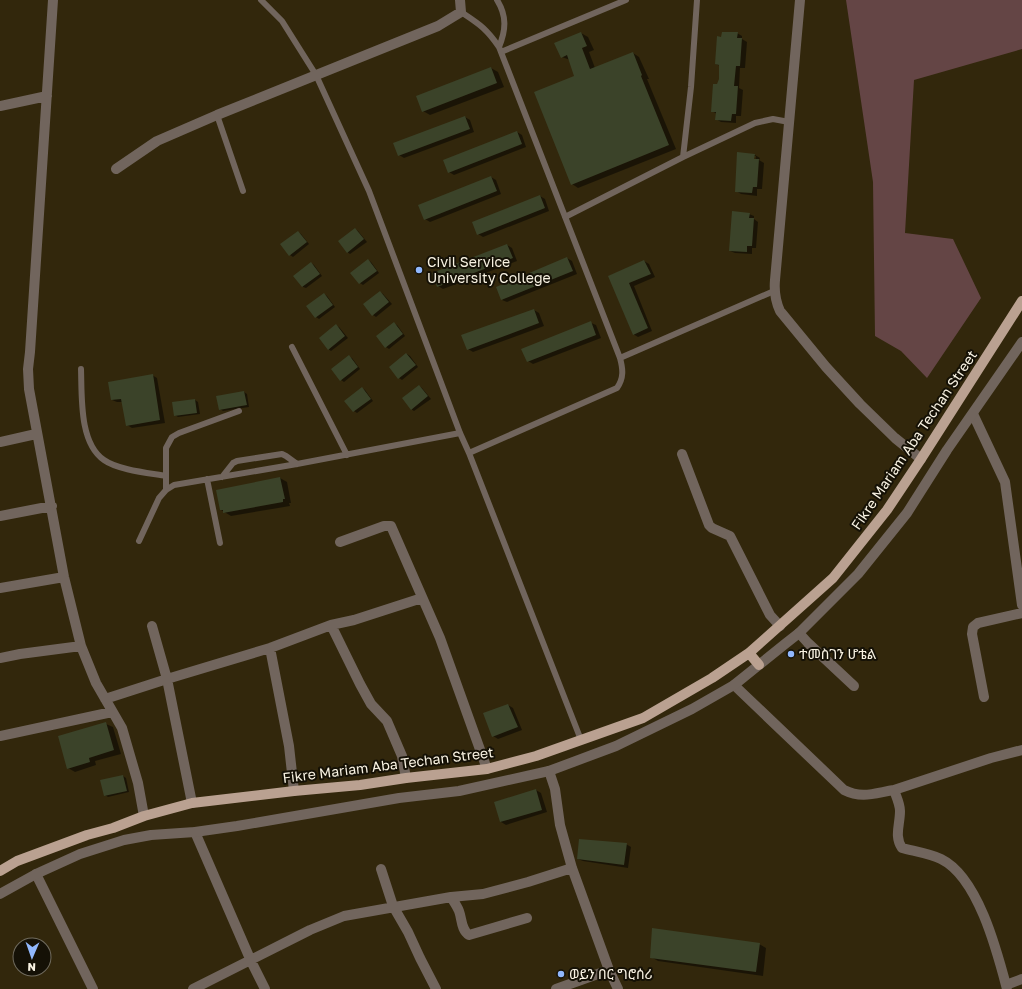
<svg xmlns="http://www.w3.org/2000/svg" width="1022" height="989" font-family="'Golos Text','Noto Sans Ethiopic',sans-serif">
	<rect width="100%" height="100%" fill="#32270c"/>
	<path fill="#644545" d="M846 0H1022V49L914 80 905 233 953 239 981 298 927 378 901 351 875 336 873 182Z"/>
	<path fill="#0007" fill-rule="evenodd" d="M581 33 588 37 594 50 589 52 595 68 633 53 639 57 649 79H647L676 149 578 188 572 184 576 76 570 60 562 57Z
		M737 33 742 36V39L747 42 745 68H740L739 88 743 90 741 116H736V123L721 122 716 119 717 114 712 111 720 79V66L716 64 722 38Z
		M491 68 498 72 504 87 430 115 423 111Z
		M465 117 470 120 474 132 404 158 399 155Z
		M517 132 522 135 526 147 454 175 449 172Z
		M738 154 755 155 760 158 759 160 764 163 762 189H757V196L741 194 736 191ZM754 156H756L755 164 753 163Z
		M491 177 496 180 501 194 430 222 425 219Z
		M540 196 545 199 549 211 483 237 478 234Z
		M749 214 754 216V219L758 222 756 248H752V254L735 253 730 251Z
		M355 229 358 231 367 242 350 254 347 252Z
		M298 232 301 234 309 244 293 257 290 255Z
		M507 245 512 248 517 261 443 289 438 286Z
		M567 258 572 261 577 274 507 302 502 300Z
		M368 260 371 262 379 273 363 285 360 283 352 273Z
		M644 261 649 264 655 277 634 286 652 331 638 337 633 334 609 276Z
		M311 263 314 265 322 276 306 288 303 287 295 276Z
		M380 292 383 294 392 304 376 317 373 315Z
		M324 294 327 296 335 307 319 319 316 317 308 307Z
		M534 310 539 313 544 326 473 352 468 349Z
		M591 323 596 325 601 338 533 364 528 361Z
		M394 324 397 325 405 336 389 349 386 347Z
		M336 326 339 327 348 338 331 351 328 349Z
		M407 354 410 356 418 367 402 380 399 378Z
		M349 357 352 358 360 369 344 382 341 380Z
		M152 375 157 378 165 423 132 428 127 425 123 402H117L112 400Z
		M419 386 422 388 431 399 414 411 411 409Z
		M362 388 365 390 373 401 357 413 354 411 346 401Z
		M244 392 247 394 249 407 223 411 220 409Z
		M195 400 198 402 200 414 178 417 175 415Z
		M280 478 287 482 291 503H289L290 506 231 516 221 510Z
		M508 705 513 708 522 730 498 739 493 736Z
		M106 724 113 727 121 754 95 761 96 765 75 772 68 768Z
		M123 776 126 778 129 792 108 797 105 795Z
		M536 790 541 793 547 812 506 825 501 822 496 802Z
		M626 844 631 847 628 868 583 861 578 859Z
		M759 944 766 948 763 976 658 961 651 957Z"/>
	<path fill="#3b4329" d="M581 32 587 46 582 48 590 69 633 52 642 75 641 76 669 145 571 185 534 92 574 76 567 55 561 58 554 43Z
		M722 32H738L737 38H742L740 66H736L734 86H738L736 114H732L731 121 715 120 716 112H711L713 84H717L719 79V65L715 64 717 36 721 37Z
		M491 67 497 83 422 112 416 96Z
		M465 116 470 129 398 156 393 143Z
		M517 131 522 144 448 173 443 160Z
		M737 152 755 154 754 159H759L757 187H753L752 193 735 192Z
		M491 176 497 191 424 220 418 205Z
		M540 195 545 208 477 235 472 222Z
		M732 211 750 213 749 218H754L752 246H747V252L729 251Z
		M355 228 364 239 347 253 338 241Z
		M298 231 307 242 289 256 280 244Z
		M507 244 513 258 437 287 432 273Z
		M567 257 573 271 501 300 496 287Z
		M368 259 377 271 359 284 350 273Z
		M644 260 651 274 629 283 648 328 633 335 608 276Z
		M311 262 320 274 302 287 293 276Z
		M380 291 389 302 372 316 363 304Z
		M324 293 333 305 315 318 306 306Z
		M534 309 539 323 467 350 461 335Z
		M591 321 596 335 527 362 521 349Z
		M394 322 403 334 385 348 376 336Z
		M336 324 345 336 328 350 319 338Z
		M406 353 416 365 398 379 389 367Z
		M349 355 358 367 340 381 331 369Z
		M153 374 160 420 126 426 121 399 111 400 108 382Z
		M419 385 428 396 411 410 402 398Z
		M362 387 371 399 353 412 344 401Z
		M244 391 247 405 219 410 216 396Z
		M195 399 197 413 174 416 172 402Z
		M280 477 285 499H283V502L223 513V510H220L216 490Z
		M508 704 518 727 492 737 483 713Z
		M106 722 114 750 89 758 90 762 67 769 58 736Z
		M123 775 127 791 104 796 100 780Z
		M536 789 542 810 500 822 494 802Z
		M579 839 627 843 624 865 577 859Z
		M652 928 760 943 756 972 650 958Z"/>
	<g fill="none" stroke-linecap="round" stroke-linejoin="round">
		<path stroke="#71655d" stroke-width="6" d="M261 0 282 21 316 75 369 191 460 433 469 453 581 740
			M497 0C507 16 506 30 499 47
			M461 12C479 24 486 28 499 47L620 358C623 369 624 378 617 388L469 453
			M501 52 626 0
			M217 115 243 191
			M683 157 691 87 697 0
			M565 217 683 157 755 123 773 119 789 122
			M292 347 347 455
			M620 358 774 291
			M81 369C82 396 79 443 104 460 118 470 149 473 166 476
			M222 477 233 463 237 461 282 454 286 456 297 464
			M207 479 220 543
			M166 490V448L172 437 179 433 239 411
			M139 541 159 498 166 490 174 485 297 464 460 433"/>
		<path stroke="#71655d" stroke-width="10" d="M53 0 30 352 28 369 29 389 64 577 81 646 96 683 122 728 138 783 144 816
			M800 0 775 280C774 291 775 300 780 311L826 367 860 404 895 438 921 459
			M0 106 47 96
			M116 169 157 141 217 115 438 26 461 12 460 0
			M973 414 1005 482 1022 605
			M0 442 36 434
			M682 454 709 525 712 528 730 536 770 615 780 626
			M0 516 52 506
			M340 542 384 526H391L440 638 487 769
			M0 588 64 577
			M331 625 360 684 371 704 387 721 402 756 406 778
			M799 633 808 643 854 686
			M270 648 289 746 294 791
			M0 658 20 654 81 646
			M734 685 844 790C862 799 875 793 894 790
			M984 697 972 634 973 627 978 623 1022 613
			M105 699 167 679 152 626
			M0 736 112 712
			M549 771 555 789 560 825 572 868 609 970 618 989
			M192 803 167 679 270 648 331 625 354 620 422 598
			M195 832 251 961 265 989
			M381 869 393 906 408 932 420 958 436 989
			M36 874 93 989
			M451 897C454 902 457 906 459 911 462 919 461 930 469 935L527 918
			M1006 985 1022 979
			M193 989 310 930 344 916 451 897 483 894 528 882 572 868
			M556 989 609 970
			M1007 989C997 951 978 877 941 859 931 854 913 851 902 848 894 836 900 825 900 811 900 804 896 796 894 790L991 758 1022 750"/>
		<path stroke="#71655d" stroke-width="10" d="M0 894 36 874 80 854 124 840 151 835 195 832 237 826 399 798 459 791 549 771 616 746 692 709 734 685 785 644 799 633 858 574 907 513 947 450 1022 342"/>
		<path stroke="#baa191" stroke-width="10" d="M749 653 759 665
			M0 871 17 861 87 835 113 828 144 816 192 803 294 791 360 785 406 778 487 769 536 756 643 718 712 678 749 653 833 578 887 510 921 459 1022 301"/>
	</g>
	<g fill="#91b8fd" stroke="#151106" stroke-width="1.5">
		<circle cx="419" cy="270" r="4"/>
		<circle cx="791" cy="654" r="4"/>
		<circle cx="561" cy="974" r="4"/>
	</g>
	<g text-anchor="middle" stroke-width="4" stroke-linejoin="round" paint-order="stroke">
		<g font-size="14" fill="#f9f3e3" stroke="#151106" text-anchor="start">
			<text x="427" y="267">Civil Service<tspan x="427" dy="16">University College</tspan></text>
			<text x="799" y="659">ተመስገን ሆቴል</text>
			<text x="569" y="979">ወይን በር ግሮሰሪ</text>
		</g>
		<g font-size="14" fill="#f9f3e3" stroke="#151106">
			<text transform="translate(914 440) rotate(-56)" y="5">Fikre Mariam Aba Techan Street</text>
			<text transform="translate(388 765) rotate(-7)" y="5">Fikre Mariam Aba Techan Street</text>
		</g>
	</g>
	<g transform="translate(32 957) rotate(182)"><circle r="19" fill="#151106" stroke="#706b5e"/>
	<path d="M0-3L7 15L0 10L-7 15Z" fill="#91b8fd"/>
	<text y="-6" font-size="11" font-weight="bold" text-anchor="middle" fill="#f9f3e3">N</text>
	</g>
</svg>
